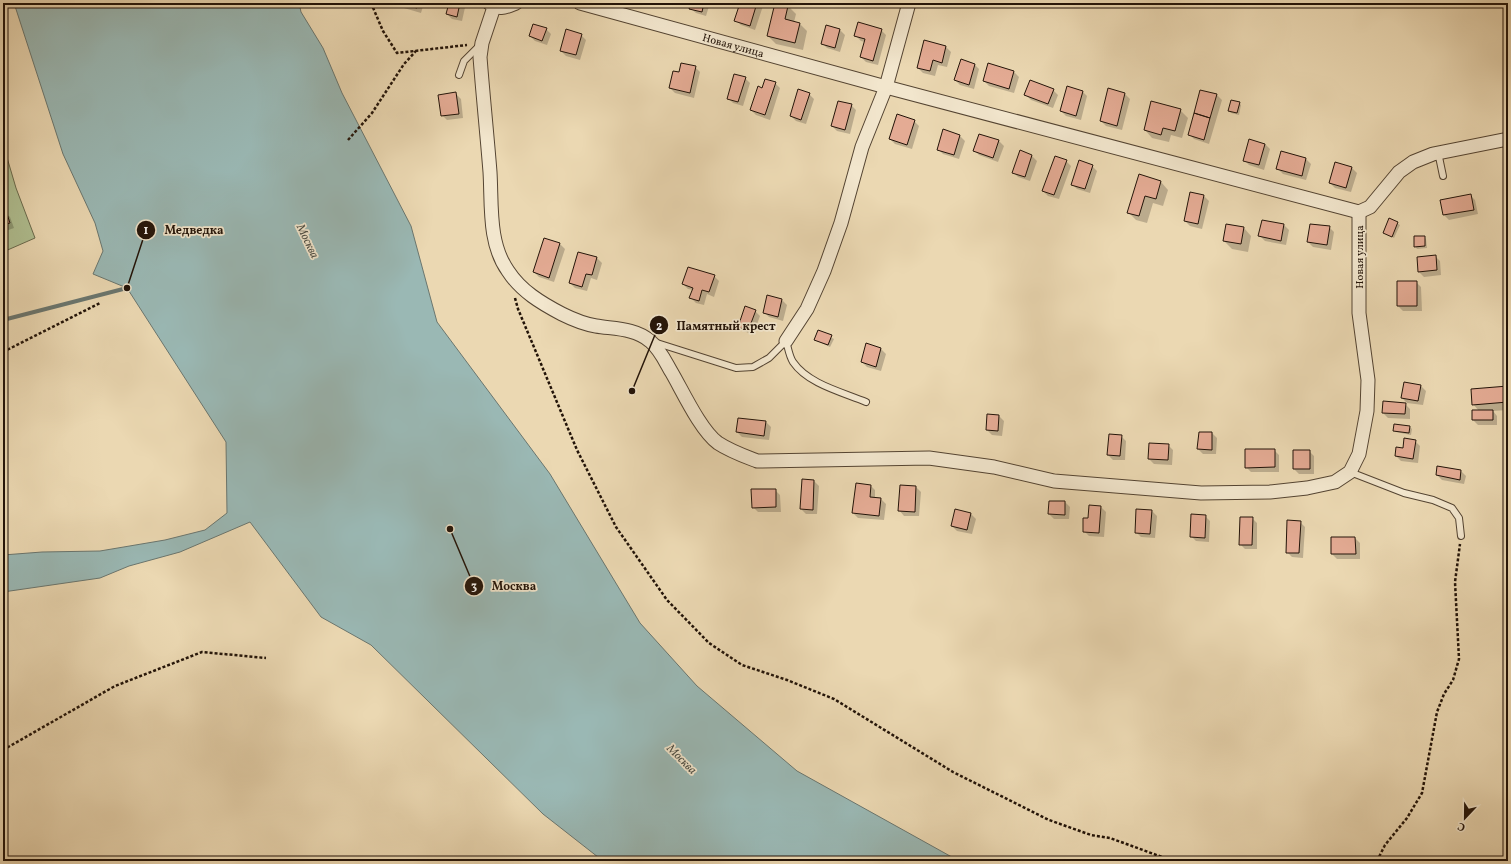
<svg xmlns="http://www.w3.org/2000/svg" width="1511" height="864" font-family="Vollkorn,serif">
	<rect width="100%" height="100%" fill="#ebd8b2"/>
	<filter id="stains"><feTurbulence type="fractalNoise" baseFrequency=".005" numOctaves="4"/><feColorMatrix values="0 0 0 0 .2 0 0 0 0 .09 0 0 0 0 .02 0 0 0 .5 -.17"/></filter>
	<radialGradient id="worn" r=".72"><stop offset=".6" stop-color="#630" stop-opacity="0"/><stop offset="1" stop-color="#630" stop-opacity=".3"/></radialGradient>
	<path fill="#b0c092" stroke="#696a4d" d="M3 144 16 188 35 238 3 252Z"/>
	<path fill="#9ab8b4" stroke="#6a766f" d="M14 3H299L301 12 323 48 342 93 411 226 437 322 550 474 640 623 697 686 797 771 959 861H603L543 814 371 645 321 617 250 522 180 552 129 566 100 578 3 592V555L42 552 100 551 165 540 205 530 227 513 226 442 127 288 93 274 103 251 95 223 63 154Z"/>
	<path fill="#0003" d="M394 3H424L421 13 397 6Z
		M450 3H466L462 21 452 19 447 14Z
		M692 3H710L706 16 696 13 690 8Z
		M741 3H764L755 30 741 25 736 20Z
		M788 6 796 14 794 22 800 24 807 31 803 50 776 44 768 36Z
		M827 26 840 30 845 35 840 52 827 48 822 43Z
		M546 29 551 34 547 45 535 41 530 36Z
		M881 30 886 35 878 65 866 62 861 57 865 42 861 41 856 36Z
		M581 35 586 40 580 60 566 56 561 51Z
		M946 47 951 52 947 67 938 65 935 76 923 73 918 68Z
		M974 64 979 69 974 89 960 85 955 80Z
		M989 65 1014 72 1019 77 1014 93 989 86 984 81Z
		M695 67 700 72 694 98 675 93 670 88Z
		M745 78 750 83 743 106 733 103 728 98Z
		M775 83 780 88 770 120 756 115 751 110 763 89Z
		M1053 90 1058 95 1053 108 1031 100 1026 95Z
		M1082 91 1087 96 1081 120 1066 116 1061 111Z
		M1201 91 1217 95 1222 100 1209 144 1194 139 1189 134Z
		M456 94 461 99 463 118 447 120 442 115Z
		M809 94 814 99 806 124 796 121 791 116Z
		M1125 94 1130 99 1122 130 1106 126 1101 121Z
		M1239 103 1241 105 1239 115 1231 113 1229 111Z
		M851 105 856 110 850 134 837 131 832 126Z
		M1180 110 1188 118 1182 138 1171 135 1169 142 1152 138 1145 130Z
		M914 121 919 126 912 149 895 144 890 139Z
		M944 131 960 136 965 141 959 159 943 154 938 149Z
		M1250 140 1265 144 1270 149 1264 170 1249 165 1244 160Z
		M999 141 1004 146 998 162 979 155 974 150Z
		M1020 152 1032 156 1037 161 1030 181 1018 177 1013 172Z
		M1282 152 1306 159 1311 164 1306 180 1283 174 1278 169Z
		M1066 161 1071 166 1059 199 1048 196 1043 191Z
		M1335 163 1352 168 1357 173 1351 192 1335 188 1330 183Z
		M1092 166 1097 171 1090 193 1077 189 1072 184Z
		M1139 176 1161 182 1168 190 1163 206 1153 203 1147 223 1136 220 1128 212Z
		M3 195 5 198 7 208 3 209Z
		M1470 195 1475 200 1478 214 1449 220 1444 215 1441 201Z
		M1204 196 1209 201 1202 229 1190 226 1185 221Z
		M5 212 10 217 14 228 3 232V213Z
		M1390 219 1400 225 1394 238 1384 233Z
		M1284 225 1289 230 1286 245 1265 241 1260 236Z
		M1329 227 1334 232 1331 250 1313 247 1308 242Z
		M1244 228 1251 236 1248 252 1232 249 1224 241Z
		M1424 237 1426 239 1427 248 1417 249 1415 246Z
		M560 244 565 249 554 282 539 277 534 272Z
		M579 253 597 258 602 263 597 280 591 278 587 291 575 288 570 283Z
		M1435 256 1440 261 1441 275 1424 277 1419 272Z
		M714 276 719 281 714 297 707 294 704 305 696 303 691 298 693 290 688 289 683 284Z
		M1416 282 1421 287 1422 311H1403L1398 306Z
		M768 297 782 300 787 305 783 321 769 317 764 312Z
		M755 311 760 316 753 335 744 331 739 326Z
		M818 331 834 339 830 347 815 340Z
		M867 344 881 349 886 354 881 371 867 367 862 362Z
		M1405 383 1421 386 1426 391 1423 405 1407 403 1402 398Z
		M1508 387V410L1493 411 1497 416V425H1478L1473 420 1479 411 1473 404Z
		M1405 404 1410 409V419L1388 418 1383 413Z
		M999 416 1004 421 1002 436 992 435 987 430Z
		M766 422 771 427 769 440 742 437 737 432Z
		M1410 427 1412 429 1411 435 1396 432 1394 430Z
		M1212 433 1217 438 1216 454H1203L1198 449Z
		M1121 436 1126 441 1125 460H1113L1108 455Z
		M1415 441 1420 446 1418 463 1401 461 1396 456Z
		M1168 445 1173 450 1172 465 1154 464 1149 459Z
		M1274 450 1279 455V472H1251L1246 467Z
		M1309 451 1314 456V474H1299L1294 469Z
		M1461 471 1466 476 1464 484 1442 480 1437 475Z
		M814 481 819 486 817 514H806L801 509Z
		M870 485 875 490V498L881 499 886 504 884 520 858 518 853 513Z
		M916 487 921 492 919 516H904L899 510Z
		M775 490 780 495 781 512H758L753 507Z
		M1065 502 1070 507 1069 519H1054L1049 514Z
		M1101 507 1106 512 1104 537 1089 536 1084 531 1089 519Z
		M956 511 971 514 976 519 972 534 957 531 952 526Z
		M1152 511 1157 516 1155 538 1141 537 1136 532Z
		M1205 516 1210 521 1209 542 1196 541 1191 536Z
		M1252 518 1257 523V549H1245L1240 544Z
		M1300 522 1305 527 1303 558 1292 557 1287 552Z
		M1332 538H1355L1360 543V559H1337L1332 554Z"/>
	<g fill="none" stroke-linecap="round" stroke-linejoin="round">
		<path stroke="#6a766f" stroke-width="4" d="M3 320 127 288"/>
	</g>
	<path fill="#e4ab94" stroke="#221308" d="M397 3H418L417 8Z
		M449 3H460L457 17 446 14Z
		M691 3H704L702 12 689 9Z
		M740 3H757L750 26 734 21Z
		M775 3 788 6 785 19 800 23 795 43 767 36Z
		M858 22 882 29 873 61 860 57 865 39 854 36Z
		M533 24 547 28 542 41 529 36Z
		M826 25 840 29 835 48 821 44Z
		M566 29 582 34 576 55 560 51Z
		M924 40 946 46 942 63 933 60 930 71 917 68Z
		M961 59 975 64 969 85 954 80Z
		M681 63 696 66 690 93 669 88 673 71 679 72Z
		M988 63 1014 71 1009 89 983 81Z
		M734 74 746 77 738 102 727 99Z
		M765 79 776 82 765 115 750 110 758 86 762 88Z
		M1030 80 1054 89 1048 104 1024 95Z
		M1067 86 1083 91 1076 116 1060 111Z
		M1108 88 1125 93 1117 126 1100 121Z
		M798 89 810 93 801 120 790 116Z
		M1200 90 1217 94 1210 118 1194 113Z
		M456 92 459 114 441 116 438 95Z
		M1231 100 1240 102 1237 113 1228 111Z
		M838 101 852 104 845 130 831 126Z
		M1151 101 1181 109 1175 131 1163 128 1161 135 1144 130Z
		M1194 113 1210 118 1204 140 1188 135Z
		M897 114 915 120 907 145 889 139Z
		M943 129 960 135 954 155 937 150Z
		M979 134 999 140 993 158 973 151Z
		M1249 139 1265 144 1259 165 1243 161Z
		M1020 150 1032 155 1025 177 1012 173Z
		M1281 151 1306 158 1302 176 1276 169Z
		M1055 156 1067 160 1054 195 1042 191Z
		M1079 160 1093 165 1085 189 1071 185Z
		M1335 162 1352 167 1346 188 1329 183Z
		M1139 174 1161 181 1156 199 1145 196 1139 216 1127 213Z
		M1190 192 1204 195 1198 224 1184 221Z
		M1471 194 1474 210 1443 215 1440 200Z
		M6 211 10 223 3 225V212Z
		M1389 218 1398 222 1392 237 1383 233Z
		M1262 220 1284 224 1281 241 1258 236Z
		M1226 224 1244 227 1241 244 1223 241Z
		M1310 224 1330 226 1327 245 1307 242Z
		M1414 236H1425V246L1414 247Z
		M544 238 560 243 549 278 533 272Z
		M578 252 597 257 592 275 586 274 582 287 569 283Z
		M1436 255 1437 270 1418 272 1417 257Z
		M688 267 715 275 709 292 702 290 699 301 689 298 693 288 682 284Z
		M1397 281H1417V306H1397Z
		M767 295 782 299 778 317 763 313Z
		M745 306 756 310 748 331 738 327Z
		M818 330 832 335 828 345 814 340Z
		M866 343 881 348 876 367 861 362Z
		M1404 382 1421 385 1418 401 1401 398Z
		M1508 386V402L1472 405 1471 389Z
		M1383 401 1406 403 1405 414 1382 413Z
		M1472 410H1493V420H1472Z
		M987 414 999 415 998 431 986 430Z
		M738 418 766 421 764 436 736 432Z
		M1394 424 1410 426 1409 433 1393 431Z
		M1199 432H1212V450L1197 449Z
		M1109 434 1122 435 1120 456 1107 455Z
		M1404 438 1416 440 1413 459 1395 456 1396 447 1403 448Z
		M1149 443 1169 444 1168 460 1148 459Z
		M1245 449H1275V467L1245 468Z
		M1293 450H1310V469H1293Z
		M1437 466 1461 470 1460 480 1436 475Z
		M802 479 814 480 813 510 800 509Z
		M856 483 871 485 870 497 881 498 879 516 852 513Z
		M900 485 916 486 915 512 898 511Z
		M751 489H776V507L752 508Z
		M1049 501H1065V515L1048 514Z
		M1089 505 1101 506 1099 533 1083 532V518H1088Z
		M955 509 971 513 967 530 951 526Z
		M1136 509 1152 510 1150 534 1135 533Z
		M1191 514 1206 515 1205 538 1190 537Z
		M1240 517H1253L1252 545H1239Z
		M1287 520 1301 521 1299 553H1286Z
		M1331 537H1355L1356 554H1331Z"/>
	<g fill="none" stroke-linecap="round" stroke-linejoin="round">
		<defs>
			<path id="service" d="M459 75 464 61 479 46
				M1438 152 1443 176
				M657 343 736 368 753 367 769 358 786 341C788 347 789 356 793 362 808 384 842 392 866 402
				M1350 472 1404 493 1433 500 1452 508 1459 518 1461 536"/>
			<g id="minor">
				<path d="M489 3C499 11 506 7 516 3"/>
				<path id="s1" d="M580 3 886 87 1359 212"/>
				<path d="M494 7 482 43 480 57C483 96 487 134 490 172 492 205 488 243 508 271 521 291 541 303 562 314 572 319 584 324 596 326 614 329 635 328 650 341 660 349 666 363 672 373 683 392 701 431 718 443 730 451 744 456 757 461L929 458 994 467 1054 481 1201 493 1270 492 1307 488 1335 482 1350 472 1359 454 1367 411 1368 380 1359 313V212"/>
				<path d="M1359 212 1370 207 1399 172 1413 162 1433 154 1508 139"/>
				<path d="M786 341 807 309 824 271 841 223 862 147 886 87 909 3"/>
			</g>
		</defs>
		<use href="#service" stroke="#544432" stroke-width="8"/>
		<use href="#minor" stroke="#544432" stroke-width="15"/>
		<path stroke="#221308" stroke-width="2.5" stroke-dasharray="3 2" stroke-linecap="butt" d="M371 3 383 31 397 53 467 45
			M348 140 372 113 404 64 416 51
			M515 298 518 309 577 450 616 527 667 600 709 643 742 665 787 680 834 699 953 772 1049 820 1091 835 1110 838 1173 861
			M3 352 100 303
			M3 750 115 686 202 652 266 658
			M1377 861 1385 845 1407 818 1422 793 1437 712 1444 694 1453 680 1459 659 1455 582 1460 544"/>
		<use href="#service" stroke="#f2e6cd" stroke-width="6"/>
		<use href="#minor" stroke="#f2e6cd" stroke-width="13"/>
	</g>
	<g text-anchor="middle" stroke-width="3.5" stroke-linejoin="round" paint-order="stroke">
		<g font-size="11" fill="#221308" stroke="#f2e6cd">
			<text dy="4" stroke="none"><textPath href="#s1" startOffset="159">Новая улица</textPath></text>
			<text transform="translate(1359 257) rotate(-90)" y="4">Новая улица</text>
		</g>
		<g font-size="12" font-style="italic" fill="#4c4d44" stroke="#f2e6cd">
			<text transform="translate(308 241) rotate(64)" y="4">Москва</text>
			<text transform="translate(682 759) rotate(45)" y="4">Москва</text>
		</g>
	</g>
	<path fill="none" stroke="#221308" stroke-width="1.5" d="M127 288L146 230M632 391L659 325M450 529L474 586"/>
	<g fill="#221308" stroke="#f2e6cd" stroke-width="1.5">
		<circle cx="127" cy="288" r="4"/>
		<circle cx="632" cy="391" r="4"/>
		<circle cx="450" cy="529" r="4"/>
		<circle cx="146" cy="230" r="10"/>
		<circle cx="659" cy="325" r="10"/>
		<circle cx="474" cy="586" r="10"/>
	</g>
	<g font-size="12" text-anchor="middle" font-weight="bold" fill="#fff">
		<text x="146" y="234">1</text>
		<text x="659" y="330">2</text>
		<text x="474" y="590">3</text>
	</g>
	<g font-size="12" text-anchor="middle" font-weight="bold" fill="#221308" stroke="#f2e6cd" stroke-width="3.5" stroke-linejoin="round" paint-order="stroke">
		<text x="194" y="234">Медведка</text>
		<text x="726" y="330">Памятный крест</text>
		<text x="514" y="590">Москва</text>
	</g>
	<rect width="1511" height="864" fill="none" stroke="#ebd8b2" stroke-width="16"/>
	<rect x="4" y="4" width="1503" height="856" fill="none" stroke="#221308" stroke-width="2"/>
	<rect x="8" y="8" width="1495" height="848" fill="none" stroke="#221308"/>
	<g transform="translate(1465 818) rotate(202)" stroke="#f2e6cd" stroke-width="3" paint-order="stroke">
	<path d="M0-3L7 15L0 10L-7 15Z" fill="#221308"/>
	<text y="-6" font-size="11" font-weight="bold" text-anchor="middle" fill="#221308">С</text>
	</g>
	<rect width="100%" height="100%" filter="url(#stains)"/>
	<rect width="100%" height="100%" fill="url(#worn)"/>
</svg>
